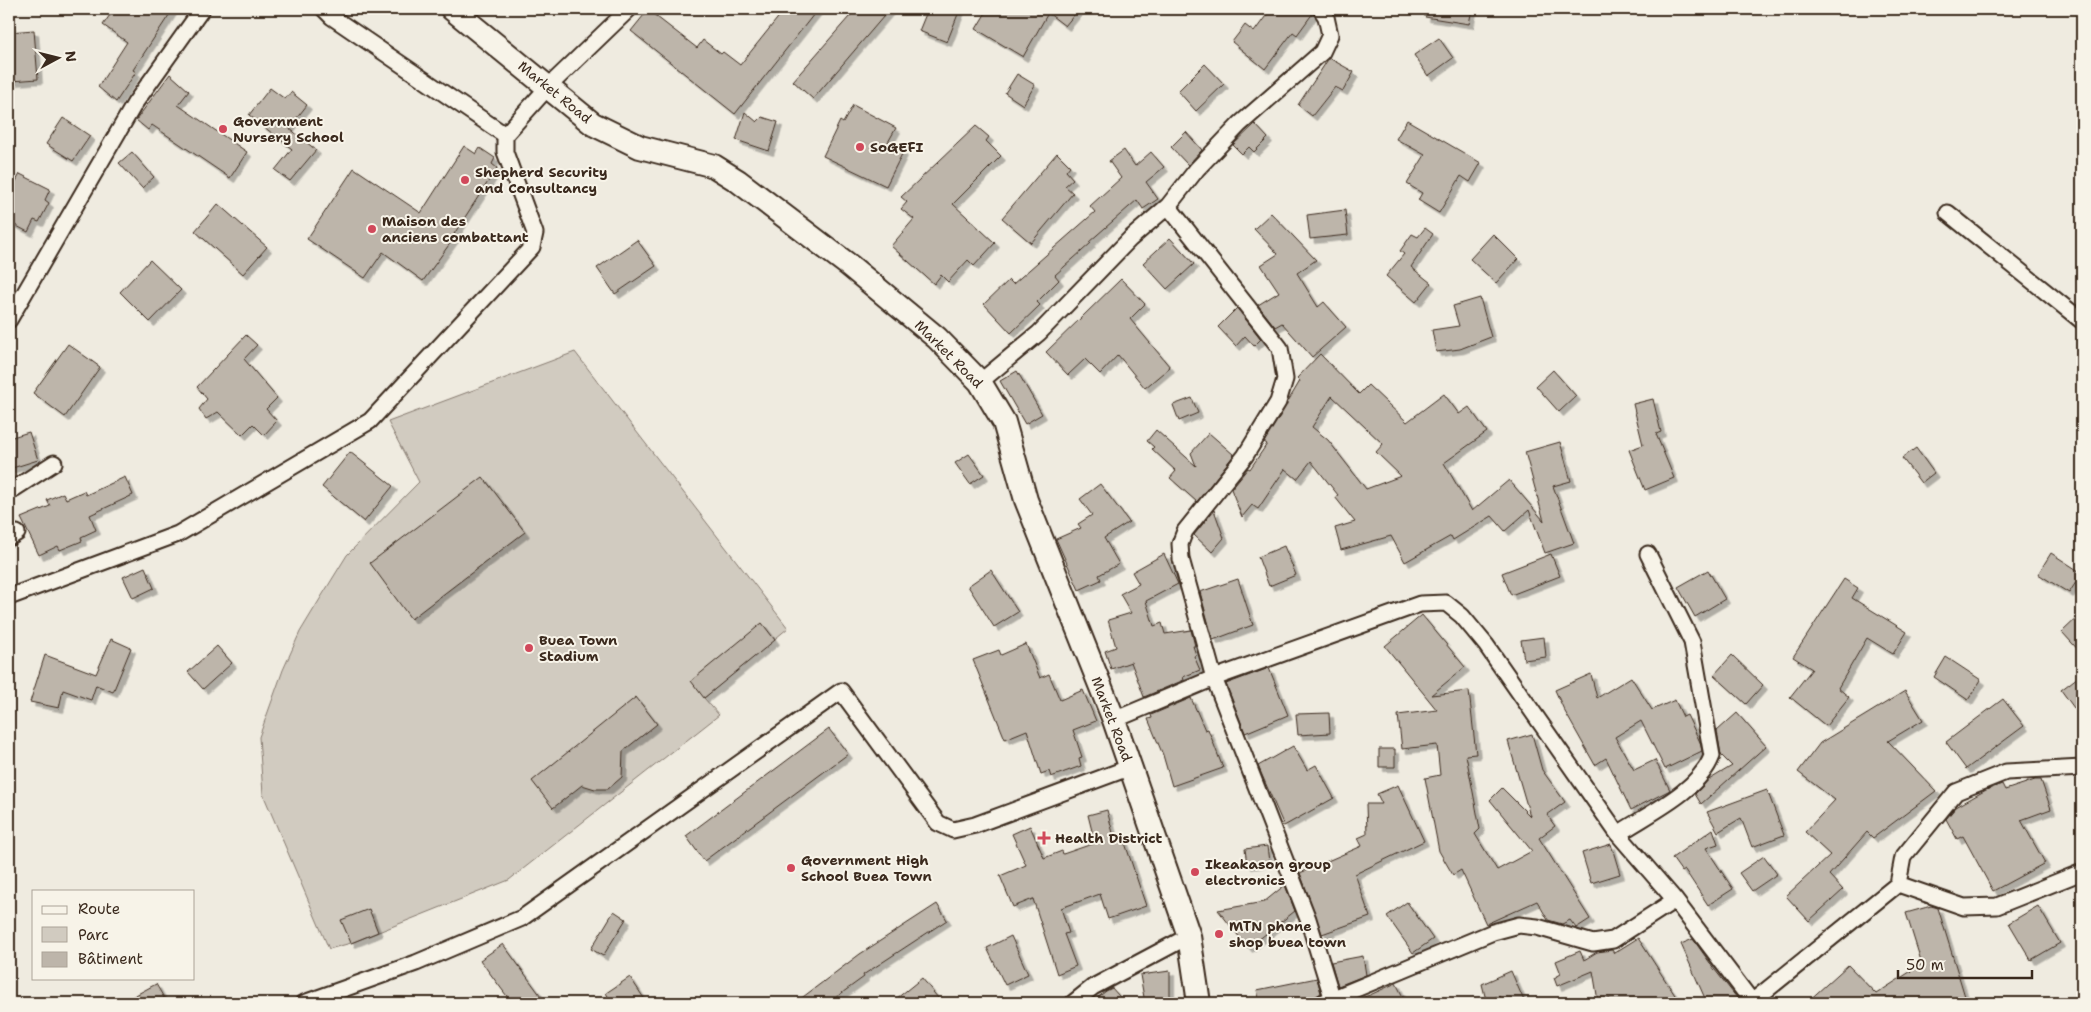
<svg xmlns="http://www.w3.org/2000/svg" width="2091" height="1012" font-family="'Shantell Sans',sans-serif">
	<defs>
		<filter id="shadow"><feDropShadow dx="4.5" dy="4.5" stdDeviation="0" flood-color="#0004"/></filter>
	</defs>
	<rect width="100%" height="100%" fill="#efebe0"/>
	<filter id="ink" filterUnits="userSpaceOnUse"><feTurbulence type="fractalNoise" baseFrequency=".02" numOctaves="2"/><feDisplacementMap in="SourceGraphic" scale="10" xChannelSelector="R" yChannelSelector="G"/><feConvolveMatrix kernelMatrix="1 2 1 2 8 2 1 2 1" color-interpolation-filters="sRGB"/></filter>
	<g filter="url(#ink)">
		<path fill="#d1cbc0" stroke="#867a6f" d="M575 352 788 628 704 698 719 715 509 880 351 943 329 949 263 794 259 737 283 670 300 632 323 594 347 555 419 482 388 422Z"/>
		<path fill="#bdb5aa" stroke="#3b2a1e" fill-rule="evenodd" filter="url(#shadow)" d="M114 9H173L133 70 136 72 116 102 98 87 127 42 103 25Z
			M785 9H818L735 114 631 31 648 10 697 48 703 40 721 54 723 52 740 65Z
			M856 9H890L813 99 793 81Z
			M928 9H960L947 42 919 31Z
			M988 9H1079L1065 26 1048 13 1023 57 976 29Z
			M1271 9H1312L1313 13 1297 35 1293 32 1265 69 1232 42 1245 25 1254 32Z
			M1426 9H1472L1469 24 1425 17Z
			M34 30 38 79 12 81 9 32Z
			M1439 38 1453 58 1428 76 1414 55Z
			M1329 58 1354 72 1343 91 1335 87 1312 116 1298 105Z
			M1205 64 1224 84 1196 111 1178 91Z
			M170 74 189 91 178 105 247 152 230 178 152 125 148 130 136 120Z
			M1017 74 1035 85 1023 105 1005 93Z
			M270 88 285 99 291 92 307 105 289 128 316 150 290 181 275 170 292 149 249 115Z
			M853 105 896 128 887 144 903 152 886 186 823 156 840 121 843 123Z
			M745 112 757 122 762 117 778 122 769 151 736 140Z
			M63 118 90 136 73 161 46 144Z
			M1407 120 1481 163 1470 182 1461 176 1439 213 1418 200 1422 193 1407 184 1425 155 1396 139Z
			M1255 124 1268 138 1254 152 1249 147 1242 154 1233 145Z
			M976 126 989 137 986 141 1001 156 953 204 995 243 974 266 968 260 948 282 941 275 934 284 891 246 914 219 901 209 907 202 901 197Z
			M1186 132 1202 150 1188 165 1171 147Z
			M464 146 476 154 480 148 495 158 492 164 497 168 454 234 456 235 423 281 383 252 365 278 307 239 354 168 421 213Z
			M1124 150 1135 166 1151 152 1164 167 1146 182 1158 199 1143 209 1137 200 1089 242 1091 243 1055 275 1059 280 1037 302 1040 305 1011 333 984 304 1009 280 1013 284 1095 212 1090 206 1121 178 1109 161Z
			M132 152 154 177 142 188 119 163Z
			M1057 153 1070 166 1066 171 1073 179 1065 186 1073 193 1031 243 1002 218Z
			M20 174 50 189 45 200 49 203 39 222 34 220 28 232 9 222V180L15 183Z
			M218 204 267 247 243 274 195 231Z
			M1345 210 1348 235 1310 239 1307 215Z
			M1271 213 1316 260 1297 273 1318 307 1324 302 1346 327 1312 357 1282 323 1275 327 1258 305 1279 292 1261 265 1278 254 1254 229Z
			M1425 228 1433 234 1411 267 1431 283 1416 302 1386 276 1404 254 1400 251 1412 234 1418 237Z
			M1493 234 1518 259 1496 283 1470 259Z
			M1170 238 1194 264 1167 289 1143 263Z
			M637 240 656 266 615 294 597 268Z
			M150 260 181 290 150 322 120 292Z
			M1121 279 1145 304 1130 319 1170 367 1145 388 1118 355 1100 374 1085 359 1068 375 1046 352Z
			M1480 298 1491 337 1460 349 1436 352 1432 330 1459 326 1453 306Z
			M1237 308 1261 339 1254 346 1245 336 1236 346 1218 327Z
			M246 335 257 345 244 359 277 398 266 409 277 421 264 435 253 424 242 435 218 412 206 419 199 409 207 399 197 387Z
			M68 344 100 367 65 417 33 393Z
			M1320 354 1359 394 1368 385 1407 422 1444 394 1459 414 1469 407 1487 432 1444 463 1472 511 1509 480 1544 521 1525 452 1560 442 1571 481 1553 486 1574 543 1545 553 1529 510 1505 531 1492 516 1453 540 1451 536 1405 562 1391 536 1341 550 1335 528 1355 522 1335 497 1338 495 1311 461 1297 479 1285 469 1258 509 1252 505 1242 517 1231 489 1248 468 1250 469 1267 444 1264 442 1300 381 1297 378ZM1332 396 1383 444 1376 452 1401 476 1366 489 1328 440 1312 427Z
			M1553 370 1576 396 1559 412 1536 386Z
			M1017 371 1042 414 1025 424 1000 381Z
			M1192 398 1198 413 1179 421 1173 405Z
			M1653 399 1661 432 1656 434 1674 478 1645 490 1629 450 1643 445 1633 404Z
			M1156 430 1196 466 1191 453 1209 433 1234 455 1197 502 1170 478 1176 471 1152 449 1154 447 1147 441Z
			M29 432 38 460 9 469V438Z
			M1916 448 1934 473 1921 483 1902 458Z
			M350 452 393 486 364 522 322 487Z
			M969 454 984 475 970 484 955 463Z
			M125 477 133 495 90 515 96 530 81 537 82 541 60 550 58 546 39 555 21 518 50 506 47 500 63 493 66 499 84 491 86 495Z
			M483 477 525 532 411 619 370 563Z
			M1100 484 1129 522 1104 538 1119 564 1099 575 1101 580 1079 590 1056 539 1081 528 1078 524 1092 515 1080 499Z
			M1214 510 1224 538 1212 552 1194 535Z
			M1284 546 1296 575 1269 586 1258 557Z
			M2051 553 2082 573 2069 593 2038 574Z
			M1164 554 1178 584 1146 601 1154 626 1162 623 1165 634 1191 630 1195 646H1193L1196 655 1194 656 1200 670 1183 677 1184 680 1144 697 1131 662 1111 669 1105 651 1116 647 1108 620 1131 613 1120 594 1139 584 1132 572Z
			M1551 554 1560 576 1511 595 1502 573Z
			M145 567 154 588 133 598 123 577Z
			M991 570 1018 612 994 627 968 586Z
			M1708 570 1725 599 1695 617 1678 587Z
			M1238 579 1253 625 1213 640 1200 592Z
			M1844 579 1858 588 1852 598 1907 632 1893 654 1867 638 1838 688 1849 697 1826 726 1790 697 1812 669 1793 657Z
			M2082 613V654L2062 632Z
			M1422 615 1465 667 1431 695 1469 691 1476 754 1466 755 1480 829 1475 834 1497 870 1532 851 1490 800 1502 788 1530 816 1508 741 1532 734 1542 770 1565 802 1547 815 1555 826 1539 838 1590 919 1576 928 1570 920 1562 924 1548 920 1537 901 1486 924 1461 870 1453 875 1439 851 1425 778 1440 775 1437 745 1402 749 1398 715 1437 710 1385 646Z
			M762 623 775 640 704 698 691 681Z
			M1544 637 1546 657 1524 660 1521 640Z
			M111 639 131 648 113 692 96 685 91 700 63 690 59 708 30 702 45 655 96 674Z
			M1026 644 1040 678 1049 674 1060 700 1083 690 1096 721 1073 730 1082 757 1079 758 1081 766 1051 777 1049 771 1041 774 1027 730 1005 739 973 660 999 650 1001 655Z
			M217 646 232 663 203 689 188 672Z
			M1732 655 1763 685 1746 704 1714 675Z
			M1946 657 1981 680 1968 700 1934 677Z
			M1269 668 1288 715 1245 733 1226 684Z
			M1591 674 1597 698 1631 677 1652 710 1675 700 1683 717 1687 715 1700 742 1702 751 1665 769 1641 721 1615 737 1634 770 1655 760 1670 790 1631 810 1606 758 1595 765 1564 710 1555 690Z
			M2082 674V719L2061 690Z
			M1905 691 1923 720 1888 741 1936 791 1873 838 1867 832 1829 875 1843 890 1809 921 1786 896 1830 855 1805 832 1835 800 1798 772 1820 743Z
			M636 697 657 724 623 751 622 777 608 789H595L582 785 553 808 532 781Z
			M1191 698 1205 730 1208 729 1223 768 1172 786 1163 755 1148 719 1152 718 1151 715Z
			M2003 699 2024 726 1966 769 1946 742Z
			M1329 713 1330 733 1298 735 1296 714Z
			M1737 713 1766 746 1701 804 1695 794 1707 781 1732 766 1721 755 1717 731Z
			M829 729 848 754 704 861 686 836Z
			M1293 746 1307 770 1316 765 1334 798 1284 826 1258 766Z
			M1379 749H1395V767H1379Z
			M2035 780H2041L2051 809 2021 820 2045 863 1993 891 1963 836 1957 839 1946 819 1956 807 1986 790 2002 784 2005 790Z
			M1398 785 1424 841 1355 874 1370 917 1322 934 1300 873 1362 846 1358 838 1367 834 1366 804H1382L1377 794Z
			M1767 790 1784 835 1752 847 1741 818 1718 832 1707 812Z
			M1107 810 1114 837 1122 834 1146 906 1108 919 1100 894 1061 908 1069 933 1064 934 1076 966 1057 974 1033 899 1013 907 1000 876 1026 865 1012 834 1030 826 1044 858 1062 851 1063 854 1095 843 1088 815Z
			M1713 829 1718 844 1706 848 1733 889 1708 905 1685 870 1682 872 1672 858Z
			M1611 844 1620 874 1591 883 1582 853Z
			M1267 846 1269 862 1247 865 1245 849Z
			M1764 856 1777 874 1752 891 1739 873Z
			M1285 885 1295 911 1248 948 1218 910 1264 902Z
			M1407 902 1433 939 1413 953 1387 916Z
			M937 904 947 920 863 975 864 977 828 1003H795L860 954Z
			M1931 906 1938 908 1967 1003H1806L1848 965 1876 994 1922 964 1906 913Z
			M2038 906 2060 943 2031 960 2009 923Z
			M369 909 378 932 351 943 341 920Z
			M614 911 626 919 603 956 591 949Z
			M1011 936 1028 974 1005 985 987 948Z
			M1638 938 1680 1003H1611L1610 999 1598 1001 1593 971 1557 986 1554 978 1561 974 1556 961 1580 951 1584 960 1597 952 1612 950 1614 953Z
			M1693 939 1715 970 1741 1003H1707L1681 944Z
			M503 944 546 1003H512L480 960Z
			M1363 956 1366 975 1338 986 1331 962Z
			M1170 971V1003H1145L1140 975Z
			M1511 971 1525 1003H1503L1499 996 1486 1000 1482 984Z
			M630 977 647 1003H612L606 993Z
			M922 978 942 1003H891Z
			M1317 978 1321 993 1315 997 1313 1003H1260L1257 990Z
			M1396 983 1406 1003H1346L1370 995Z
			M156 984 167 1003H121Z
			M1112 988 1125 1003H1091L1106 991Z"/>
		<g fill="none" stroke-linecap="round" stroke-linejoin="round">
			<defs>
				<path id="minor" d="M324 9 332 17 505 135
					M1168 206 1280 348 1285 379 1278 402 1245 456 1185 531 1180 544 1181 559 1214 678 1308 919 1333 1000
					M1948 213 2082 321
					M9 320 135 103 202 9
					M980 382 1039 333 1130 239 1168 206 1197 169 1240 124 1322 52 1330 35 1326 17 1321 9
					M9 492 54 463
					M9 538 17 533
					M9 597 178 534 370 421 532 247 535 233 505 152V135L549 86 629 9
					M1114 720 1214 678 1420 604 1446 603 1462 616 1486 645 1618 834 1675 900 1753 1003
					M1618 834C1648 814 1699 791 1712 756L1692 642 1648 554
					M1898 884 1903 857 1956 792 2006 772 2082 768
					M1753 1001 1898 884 1964 907 1997 906 2082 872
					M304 1003 416 963 522 918 841 691 938 823 953 830 975 825 1131 767
					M1073 1003 1093 987 1189 936
					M1322 1003 1493 932 1519 925 1537 927 1593 943 1613 940 1675 900"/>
				<path id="secondary" d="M452 9 593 124 640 147 714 166 738 181 850 266 937 338 980 382 1004 422 1026 500 1114 720 1189 936 1199 1003"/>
			</defs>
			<use href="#minor" stroke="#3b2a1e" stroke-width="19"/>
			<use href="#secondary" stroke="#3b2a1e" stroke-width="26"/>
			<use href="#minor" stroke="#f7f3e8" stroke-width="15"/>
			<use href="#secondary" stroke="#f7f3e8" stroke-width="22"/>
		</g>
	</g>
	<g fill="#d1495b" stroke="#f7f3e8" stroke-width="2">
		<circle cx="223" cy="129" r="5"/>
		<circle cx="860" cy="147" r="5"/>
		<circle cx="465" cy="180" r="5"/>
		<circle cx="372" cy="229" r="5"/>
		<circle cx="529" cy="648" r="5"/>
		<path d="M1041.5 830.5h5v5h5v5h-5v5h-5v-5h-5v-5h5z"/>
		<circle cx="791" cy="868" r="5"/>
		<circle cx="1195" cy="872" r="5"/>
		<circle cx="1219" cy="934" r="5"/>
	</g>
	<g text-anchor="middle" stroke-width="4" stroke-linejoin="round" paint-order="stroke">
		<g font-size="14" fill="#3b2a1e" stroke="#f7f3e8">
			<text transform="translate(555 92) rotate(39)" y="5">Market Road</text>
			<text transform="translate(949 354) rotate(45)" y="5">Market Road</text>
			<text transform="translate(1112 719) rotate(69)" y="5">Market Road</text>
		</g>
		<g font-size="14" font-weight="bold" fill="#3b2a1e" stroke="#f7f3e8" text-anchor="start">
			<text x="233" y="126">Government<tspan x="233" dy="16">Nursery School</tspan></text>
			<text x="870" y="152">SoGEFI</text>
			<text x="475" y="177">Shepherd Security<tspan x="475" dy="16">and Consultancy</tspan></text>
			<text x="382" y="226">Maison des<tspan x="382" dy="16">anciens combattant</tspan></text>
			<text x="539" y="645">Buea Town<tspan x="539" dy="16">Stadium</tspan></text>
			<text x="1055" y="843">Health District</text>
			<text x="801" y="865">Government High<tspan x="801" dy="16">School Buea Town</tspan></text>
			<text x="1205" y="869">Ikeakason group<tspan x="1205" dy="16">electronics</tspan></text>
			<text x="1229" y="931">MTN phone<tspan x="1229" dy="16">shop buea town</tspan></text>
		</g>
	</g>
	<rect width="2091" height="1012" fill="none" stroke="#f7f3e8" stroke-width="30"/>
	<rect x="15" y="15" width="2061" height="982" fill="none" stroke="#3b2a1e" stroke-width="2" filter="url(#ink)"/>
	<rect x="32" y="890" width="162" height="90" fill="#f7f3e8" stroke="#aca397"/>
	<rect x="42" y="906" width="25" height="8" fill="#f7f3e8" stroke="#aca397"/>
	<text x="78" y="914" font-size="15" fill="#3b2a1e">Route</text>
	<rect x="42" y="927" width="25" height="15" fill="#d1cbc0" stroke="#aca397"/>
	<text x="78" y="940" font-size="15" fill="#3b2a1e">Parc</text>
	<rect x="42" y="952" width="25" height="15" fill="#bdb5aa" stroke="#aca397"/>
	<text x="78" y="964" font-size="15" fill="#3b2a1e">Bâtiment</text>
	<g transform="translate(58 58) rotate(83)" stroke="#f7f3e8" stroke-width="4" paint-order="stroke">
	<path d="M0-4L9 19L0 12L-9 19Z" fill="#3b2a1e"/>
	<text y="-8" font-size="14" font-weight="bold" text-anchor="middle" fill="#3b2a1e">N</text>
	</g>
	<path d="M1898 970v8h134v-8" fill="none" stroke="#3b2a1e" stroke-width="2.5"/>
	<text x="1906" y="970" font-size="15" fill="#3b2a1e" stroke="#f7f3e8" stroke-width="4" paint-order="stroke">50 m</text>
</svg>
